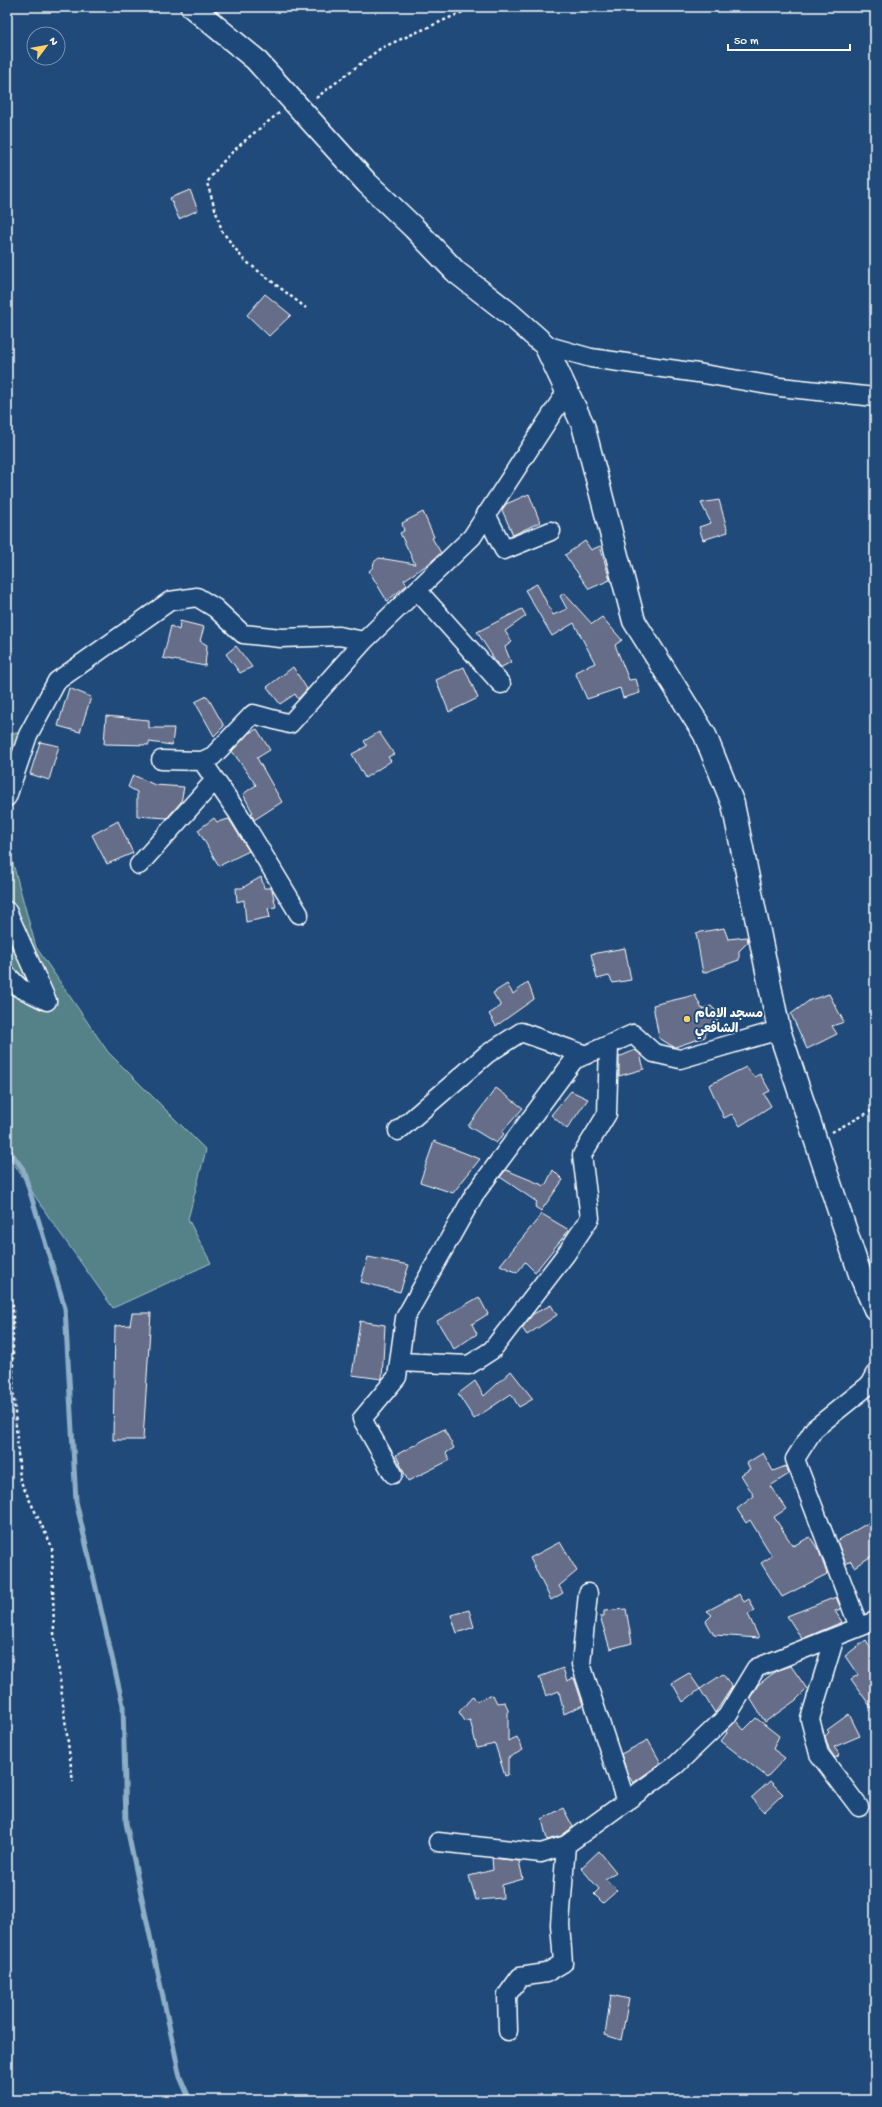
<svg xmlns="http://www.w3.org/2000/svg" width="882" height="2107" font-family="'Gochi Hand','Playpen Sans Arabic',sans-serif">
	<rect width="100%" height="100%" fill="#1f4a7a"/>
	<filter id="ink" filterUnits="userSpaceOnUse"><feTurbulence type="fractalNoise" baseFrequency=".025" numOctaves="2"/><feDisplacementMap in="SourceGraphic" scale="8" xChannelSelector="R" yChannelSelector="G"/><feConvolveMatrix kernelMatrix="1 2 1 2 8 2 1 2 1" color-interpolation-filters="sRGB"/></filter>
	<g filter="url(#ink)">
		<path fill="#548189" stroke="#aac0c4" d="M7 733H20L7 826Z
			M7 842 36 947 108 1052 206 1150 188 1219 211 1263 113 1308 48 1216 7 1153Z"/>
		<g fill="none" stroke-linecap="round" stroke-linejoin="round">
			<path stroke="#8daec5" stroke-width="5" d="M7 1147 23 1169 65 1308 76 1501 123 1705 126 1823 180 2077 190 2100"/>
		</g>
		<path fill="#656d88" stroke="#fff" d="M190 190 198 210 179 219 170 198Z
			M265 294 291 315 269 336 247 315Z
			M529 494 540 522 513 535 502 510 506 504Z
			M719 500 728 532 703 540 699 527 711 523 701 503Z
			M423 512 434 537 432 538 441 553 427 565 404 580 407 585 387 601 369 571 373 567 374 562 379 558 415 564 400 533 404 531 402 523Z
			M585 541 591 550 600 546 610 580 589 589 565 555Z
			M537 584 553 615 567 609 560 596 564 593 592 624 602 617 622 640 615 645 629 680 636 679 640 693 623 698 620 688 587 699 575 672 595 663 574 623 552 636 525 590Z
			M522 609 526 616 505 631 512 642 505 647 511 662 500 668 477 632Z
			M180 621 204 627 200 641 207 645 205 666 163 658 171 626 179 630Z
			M236 646 252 667 240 673 226 654Z
			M293 667 307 689 298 699 295 694 280 704 267 687Z
			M464 667 478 698 449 712 436 680Z
			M69 688 91 697 80 732 58 726Z
			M207 696 224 726 214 736 195 702Z
			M106 716 149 720V728H174L172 745 149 742V745L104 744Z
			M257 729 270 750 257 758 282 802 254 820 251 813H253L243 794 256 785 232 751 249 733Z
			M379 732 394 754 388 757 391 761 365 778 352 754 367 746 364 741Z
			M40 742 59 746 49 780 30 774Z
			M133 775 155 785 184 787 181 802 167 818 137 816V792L128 787Z
			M214 818 217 822 229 819 249 851 219 866 198 830Z
			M118 821 133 853 107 864 92 835Z
			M261 877 264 888H271L272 890 276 907 268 908 270 917 246 922 244 900 237 902 236 888H242Z
			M724 928 728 939 747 937 748 942 739 951V960L703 973 696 933Z
			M625 948 631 980 613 983 609 976 597 979 591 954Z
			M528 982 534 999 496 1026 489 1014 501 1006 493 993 507 984 513 994Z
			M829 994 844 1022 832 1026 837 1034 807 1049 791 1014 810 1000Z
			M695 995 702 1009 711 1006 720 1015 716 1023 707 1027 705 1037 675 1047 672 1046 659 1038 653 1005Z
			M635 1050 640 1054 644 1069 619 1076V1057Z
			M746 1067 754 1077 760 1074 770 1091 764 1094 771 1106 740 1126 732 1114 724 1118 709 1085Z
			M496 1088 523 1108 502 1132 504 1134 496 1143 468 1126Z
			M571 1091 588 1099 567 1129 551 1115Z
			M434 1141 480 1159 453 1193 420 1182Z
			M506 1170 545 1186 553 1170 563 1180 541 1211 535 1207 537 1202 500 1177Z
			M542 1214 569 1230 535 1272 525 1262 517 1273 500 1265Z
			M368 1257 409 1265 400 1292 361 1282Z
			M479 1297 488 1314 472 1324 477 1334 454 1349 437 1321Z
			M551 1305 557 1315 527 1335 522 1328 533 1314Z
			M132 1313H151L143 1440H113L115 1326 130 1325Z
			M360 1321 385 1325 382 1379 352 1375Z
			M511 1371 533 1399 519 1407 511 1394 474 1419 458 1394 475 1381 484 1396Z
			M444 1429 454 1448 446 1453 450 1460 408 1481 396 1455Z
			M763 1453 773 1471 786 1466 789 1474 770 1486 786 1509 774 1517 793 1546 810 1537 819 1551 827 1574 782 1597 761 1563 772 1556 750 1520 746 1523 737 1509 754 1496 741 1475 750 1469 747 1463Z
			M875 1519V1554L854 1567 851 1561 846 1564 837 1541Z
			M560 1542 577 1571 559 1586 563 1593 551 1600 530 1558Z
			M739 1594 744 1602 749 1599 755 1611 748 1614 759 1638 714 1635 706 1621 712 1615 707 1611Z
			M836 1597 841 1609 835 1611 842 1622 802 1639 787 1616Z
			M626 1609 632 1643 610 1649 600 1616H604V1611Z
			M469 1610 474 1627 457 1633 451 1615Z
			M866 1640 875 1655V1713L851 1679 858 1675 845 1656Z
			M791 1666 807 1689 796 1700 765 1722 750 1698 758 1685 776 1671Z
			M563 1668 567 1681 574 1678 583 1705 564 1714 559 1691 546 1696 539 1677Z
			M689 1673 700 1689 683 1702 672 1683Z
			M723 1674 732 1687 715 1713 700 1689Z
			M493 1695 497 1703 505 1702 508 1710V1741L517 1737 523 1750 508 1758V1775L505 1776 495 1744 477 1748 470 1720 465 1721 459 1712 473 1696 476 1701Z
			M849 1714 860 1736 834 1747 840 1755 835 1758 829 1749 825 1736 829 1732 827 1730Z
			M756 1718 779 1736 773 1749 785 1758 767 1777 721 1741 727 1733 726 1731 736 1721 744 1730Z
			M648 1740 661 1763 633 1783 628 1775 621 1754Z
			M770 1781 783 1794 764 1812 751 1798Z
			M563 1808 573 1827 561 1836 547 1840 542 1819Z
			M599 1851 616 1872 605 1879 618 1890 603 1903 594 1894 599 1889 581 1868Z
			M492 1858 519 1861 523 1879 502 1885 503 1898 476 1900 469 1876 493 1870Z
			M611 1995 629 1999 621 2040 605 2035Z"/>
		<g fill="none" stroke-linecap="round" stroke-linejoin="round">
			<defs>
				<path id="minor" d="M545 345 591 358 698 373 780 387 875 397
					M486 514 504 550 551 531
					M417 590 501 684
					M161 760 202 761 213 756 253 714 290 724 364 641
					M202 761 238 813 299 914
					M7 797 28 735 57 681 170 601 197 597 215 608 243 634 281 638 339 636 364 641 472 537 567 391
					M139 865 215 780
					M7 911 47 1001 20 988 7 975
					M398 1131 487 1054 521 1032 586 1055
					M399 1362 469 1365 492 1350 566 1254 590 1218 582 1155 607 1114 609 1045
					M393 1474 362 1419 397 1377 405 1318 474 1195 574 1060 633 1034 654 1053 680 1059 779 1030
					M588 1593 581 1664 626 1802
					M859 1627 795 1459 814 1429 869 1385 875 1374
					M835 1637 810 1719 819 1754 859 1807
					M438 1842 541 1853 566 1845 676 1765 727 1716 756 1668 875 1621
					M508 2031 507 1995 520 1977 546 1973 563 1963 560 1924 566 1845"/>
				<path id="tertiary" d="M192 7 255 59 367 183 414 228 456 272 510 314 545 345 583 425 634 621 705 735 733 804 779 1030 860 1274 875 1309"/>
			</defs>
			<use href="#minor" stroke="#fff" stroke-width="21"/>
			<use href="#tertiary" stroke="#fff" stroke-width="25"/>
			<path stroke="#fff" stroke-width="2.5" stroke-dasharray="3 3" stroke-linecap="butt" d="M316 98 381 48 474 7
				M279 113C253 134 225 154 207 183L222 231 243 259 306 308
				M832 1132 875 1109
				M7 1293 13 1305V1386L20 1480 52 1547 54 1633 73 1782"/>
			<use href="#minor" stroke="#1f4a7a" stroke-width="18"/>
			<use href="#tertiary" stroke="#1f4a7a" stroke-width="22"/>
		</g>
	</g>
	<circle fill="#ffd166" stroke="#1f4a7a" stroke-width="1.5" cx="687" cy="1019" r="4"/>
	<g text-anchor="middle" stroke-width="4" stroke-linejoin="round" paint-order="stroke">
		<g font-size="13" font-weight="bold" fill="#fff" stroke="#1f4a7a" text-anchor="start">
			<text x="695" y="1017">مسجد الامام<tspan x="695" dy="15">الشافعي</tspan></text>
		</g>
	</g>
	<rect width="882" height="2107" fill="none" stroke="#1f4a7a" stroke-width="24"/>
	<rect x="12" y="12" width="858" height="2083" fill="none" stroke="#fff" stroke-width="1.5" filter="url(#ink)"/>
	<g transform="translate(46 46) rotate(58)"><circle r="19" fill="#1f4a7a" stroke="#7992af"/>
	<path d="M0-3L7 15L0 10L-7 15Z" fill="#ffd166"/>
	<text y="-6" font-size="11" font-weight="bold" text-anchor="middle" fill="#ffffff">N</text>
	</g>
	<path d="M728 44v6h122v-6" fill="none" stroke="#ffffff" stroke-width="2"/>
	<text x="734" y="44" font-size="12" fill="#ffffff" stroke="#1f4a7a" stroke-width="3" paint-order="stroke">50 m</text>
</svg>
